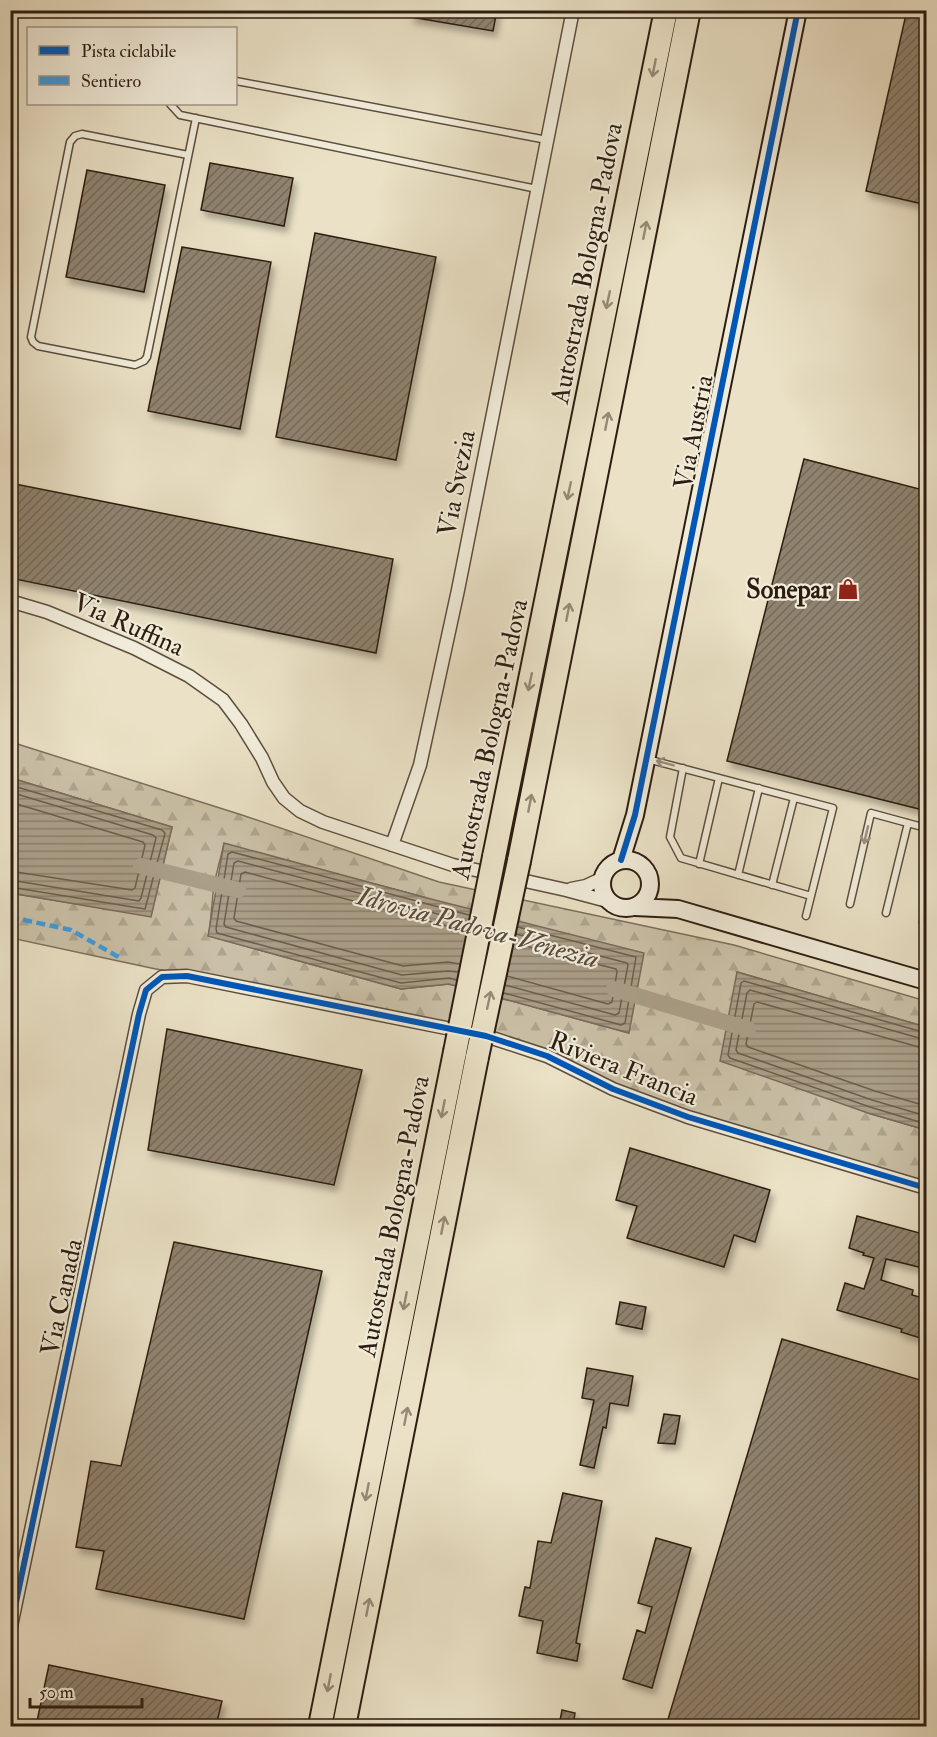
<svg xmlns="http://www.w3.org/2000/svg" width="937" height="1737" font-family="'IM FELL Double Pica',serif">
	<defs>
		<pattern id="forest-firs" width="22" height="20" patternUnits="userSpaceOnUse" patternTransform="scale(1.5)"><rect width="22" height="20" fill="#cac0a7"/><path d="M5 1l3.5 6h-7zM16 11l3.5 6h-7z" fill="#aea58f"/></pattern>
		<pattern id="water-rules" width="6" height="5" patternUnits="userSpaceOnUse" patternTransform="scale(1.5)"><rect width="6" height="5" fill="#aa9e88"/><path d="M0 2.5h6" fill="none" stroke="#8b806e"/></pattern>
		<pattern id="building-hatch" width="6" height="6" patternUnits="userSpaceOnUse" patternTransform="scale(1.5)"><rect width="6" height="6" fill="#8f836f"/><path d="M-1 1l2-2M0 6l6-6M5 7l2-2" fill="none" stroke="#756b5a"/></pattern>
		<filter id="shadow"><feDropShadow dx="3.5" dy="6" stdDeviation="3" flood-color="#0004"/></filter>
	</defs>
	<rect width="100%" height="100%" fill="#eae1c6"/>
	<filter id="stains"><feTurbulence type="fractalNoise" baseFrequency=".00333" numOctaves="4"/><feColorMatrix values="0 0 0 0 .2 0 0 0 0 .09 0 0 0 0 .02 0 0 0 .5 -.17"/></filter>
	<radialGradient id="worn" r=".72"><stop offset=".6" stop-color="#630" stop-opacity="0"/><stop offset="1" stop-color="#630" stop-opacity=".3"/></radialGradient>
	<path fill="url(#forest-firs)" stroke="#7c6e5c" stroke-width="1.5" fill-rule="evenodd" d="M11 742 242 815 439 882 734 945 926 1001V1027L737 972 868 1113 926 1130V1187L688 1117 547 1056 418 1021 151 968 11 938 10 893 151 916 172 827 11 778ZM224 844 427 898 629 1033 449 984 401 989 209 936 214 884Z"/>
	<path fill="url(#water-rules)" stroke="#786a58" stroke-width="1.5" d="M11 778 172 827 151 917 11 893Z
		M224 843 427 898 644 953 629 1033 449 984 401 989 208 936Z
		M737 972 926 1027V1130L868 1113 720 1061Z"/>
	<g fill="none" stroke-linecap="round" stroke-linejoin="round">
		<path stroke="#6c5e4c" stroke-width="1.5" d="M10 785 162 830 165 833 145 909 10 887
			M10 792 153 835 156 838 141 898 139 901 10 880
			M10 802 143 842 145 845 135 888 132 890 10 871
			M460 964 448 962 403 966 236 921 234 918 241 874 245 872 466 931
			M458 972 448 971 402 975 226 927 224 924 234 863 238 861 468 922
			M507 976 608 1004 612 1002 617 972 616 969 514 943
			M456 980 449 978 401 983 217 933 216 929 228 854 232 852 469 915
			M505 985 615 1015 619 1013 628 965 627 963 516 934
			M504 993 621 1025 625 1023 636 957 518 927
			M926 1033 744 981 741 983 728 1055 730 1058 870 1107 926 1124
			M926 1040 750 990 747 993 736 1050 738 1053 872 1100 926 1116
			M926 1049 757 1002 754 1004 746 1044 748 1047 875 1091 926 1106"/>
		<path stroke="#aa9e88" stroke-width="16" d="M141 866 238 890
			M614 989 748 1029"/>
	</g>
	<path fill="url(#building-hatch)" stroke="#2d1d11" stroke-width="1.5" filter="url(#shadow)" d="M411 10H497L493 31 411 17Z
		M907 10H927V205L866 191Z
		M210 163 293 178 284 226 201 210Z
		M87 170 165 185 144 292 66 277Z
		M315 233 436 257 396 460 276 437Z
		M182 247 271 262 240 429 148 411Z
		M804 459 927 491V811L727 761Z
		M10 483 393 559 376 653 10 578Z
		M167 1029 362 1070 334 1185 148 1150Z
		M630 1148 770 1190 755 1242 734 1235 724 1267 627 1238 637 1206 616 1200Z
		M857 1216 927 1235V1269L886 1259 881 1280 913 1290 912 1295 927 1299V1340L901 1332 902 1329 837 1310 845 1283 864 1289 874 1258 863 1255 864 1253 849 1248Z
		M174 1242 322 1271 244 1619 96 1589 104 1551 76 1547 91 1461 121 1466Z
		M620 1302 646 1307 642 1329 616 1324Z
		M782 1339 927 1382V1726H666Z
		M587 1368 633 1376 628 1406 610 1403 606 1428 603 1427 594 1468 580 1465 594 1400 582 1398Z
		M664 1414 680 1416 675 1444 658 1443Z
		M563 1493 602 1501 576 1643 580 1644 577 1661 537 1653 543 1621 519 1616 525 1587 530 1588 538 1541 551 1543Z
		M656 1538 691 1548 652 1688 623 1679 637 1630 645 1633 652 1607 638 1603Z
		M49 1665 222 1701 216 1726H36Z
		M562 1710 575 1713 573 1726H559Z"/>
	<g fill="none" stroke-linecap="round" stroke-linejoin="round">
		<defs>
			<path id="lane" d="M236 81 547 140
				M170 104 180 115 537 189
				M188 155 82 134 75 136 70 142 31 337 33 342 38 346 135 365 144 361 147 357 196 118
				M647 759 833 808 806 916
				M683 768 670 837 681 858 811 896
				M699 864 719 778
				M738 875 759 788
				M772 885 794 798
				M850 904 871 813 926 828
				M886 913 908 823
				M923 922 926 910"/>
			<path id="street" d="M10 601 47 612 134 648 189 676 223 700 241 724 262 758 273 782 284 798 300 811 323 822 453 865 566 890 611 902
				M392 845 420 765 458 590 573 10
				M571 889 586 886 603 878
				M10 1631 139 1014 146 990 162 977 187 976 486 1036 547 1056 613 1089 688 1117 926 1188"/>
			<path id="secondary" d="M621 860 635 815 798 10
				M602 884a24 24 0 1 1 48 0a24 24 0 1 1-48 0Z
				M635 907 678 909 926 981"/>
			<path id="highway" d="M494 857 666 10
				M519 861 689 10
				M320 1726 455 1052
				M344 1726 477 1057"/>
		</defs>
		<use href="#lane" stroke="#5c4e3e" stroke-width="9"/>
		<use href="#street" stroke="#5c4e3e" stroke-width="15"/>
		<use href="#secondary" stroke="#2d1d11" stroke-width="20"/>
		<use href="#highway" stroke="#2d1d11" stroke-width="26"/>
		<use href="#lane" stroke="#f1ecda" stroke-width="6"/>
		<use href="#street" stroke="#f1ecda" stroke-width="12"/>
		<use href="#secondary" stroke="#f1ecda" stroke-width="16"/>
		<use href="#highway" stroke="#eae1c6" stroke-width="22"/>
		<defs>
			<path id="highway-bridge" d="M455 1052 494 857
				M477 1057 519 861"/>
		</defs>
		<use href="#highway-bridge" stroke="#2d1d11" stroke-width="26" stroke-linecap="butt"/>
		<use href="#highway-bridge" stroke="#eae1c6" stroke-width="22"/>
		<path stroke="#3d9bde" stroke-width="4.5" stroke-dasharray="9 4.5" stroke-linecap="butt" d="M10 917 71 930 122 959"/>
		<defs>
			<path id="cycleway" d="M621 860 635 815 798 10
				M10 1631 139 1014 146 990 162 977 187 976 486 1036 547 1056 613 1089 688 1117 926 1188"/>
		</defs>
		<use href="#cycleway" stroke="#f1ecda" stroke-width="10"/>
		<use href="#cycleway" stroke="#0057b8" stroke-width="6"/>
	</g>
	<defs><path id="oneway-shaft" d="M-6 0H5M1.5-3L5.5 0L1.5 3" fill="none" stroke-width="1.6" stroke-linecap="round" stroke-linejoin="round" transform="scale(1.5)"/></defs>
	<g stroke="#958975">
		<use href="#oneway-shaft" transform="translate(654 68) rotate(101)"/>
		<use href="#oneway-shaft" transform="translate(645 230) rotate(-79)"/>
		<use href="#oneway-shaft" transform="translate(608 300) rotate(102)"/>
		<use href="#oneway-shaft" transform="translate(607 421) rotate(-79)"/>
		<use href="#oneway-shaft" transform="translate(569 491) rotate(102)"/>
		<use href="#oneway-shaft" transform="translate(568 612) rotate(-79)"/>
		<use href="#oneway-shaft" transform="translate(530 682) rotate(102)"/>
		<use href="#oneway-shaft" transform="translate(530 803) rotate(-79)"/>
		<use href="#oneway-shaft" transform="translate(489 1000) rotate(-78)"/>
		<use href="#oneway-shaft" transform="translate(443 1109) rotate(101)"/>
		<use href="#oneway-shaft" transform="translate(443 1225) rotate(-79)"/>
		<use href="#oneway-shaft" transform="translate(405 1301) rotate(101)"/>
		<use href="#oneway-shaft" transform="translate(406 1416) rotate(-79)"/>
		<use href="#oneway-shaft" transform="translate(367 1492) rotate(101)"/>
		<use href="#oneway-shaft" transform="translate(368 1607) rotate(-79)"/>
		<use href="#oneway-shaft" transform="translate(329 1683) rotate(101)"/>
	</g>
	<g stroke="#998f80">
		<use href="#oneway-shaft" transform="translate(665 763) rotate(-165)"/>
		<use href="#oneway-shaft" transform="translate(866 835) rotate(103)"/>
	</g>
	<defs>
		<symbol id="shop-bare" viewBox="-9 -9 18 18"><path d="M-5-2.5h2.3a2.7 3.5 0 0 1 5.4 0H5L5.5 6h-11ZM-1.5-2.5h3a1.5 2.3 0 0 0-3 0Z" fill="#8f2418" stroke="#f1ecda" stroke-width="2.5" paint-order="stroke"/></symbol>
	</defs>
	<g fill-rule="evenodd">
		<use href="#shop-bare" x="833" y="574" width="30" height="30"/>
	</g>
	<g text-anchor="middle" stroke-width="4.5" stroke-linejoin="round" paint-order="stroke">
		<g font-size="26" fill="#2d1d11" stroke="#f1ecda">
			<text transform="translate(586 263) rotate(-79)" y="9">Autostrada Bologna-Padova</text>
			<text transform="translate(693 432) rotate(-79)" y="9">Via Austria</text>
			<text transform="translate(456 483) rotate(-79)" y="9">Via Svezia</text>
			<text transform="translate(129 624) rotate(24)" y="9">Via Ruffina</text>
			<text transform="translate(489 739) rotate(-78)" y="9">Autostrada Bologna-Padova</text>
			<text transform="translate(624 1068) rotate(22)" y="9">Riviera Francia</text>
			<text transform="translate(393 1216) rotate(-79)" y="9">Autostrada Bologna-Padova</text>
			<text transform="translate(61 1297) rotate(-78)" y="9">Via Canada</text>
		</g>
		<g font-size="26" font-weight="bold" fill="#2d1d11" stroke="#f1ecda" text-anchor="end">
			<text x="831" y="598">Sonepar</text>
		</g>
		<g font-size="27" font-style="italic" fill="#594a3b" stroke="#f1ecda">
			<text transform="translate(478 927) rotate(15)" y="9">Idrovia Padova-Venezia</text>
		</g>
	</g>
	<rect width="937" height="1737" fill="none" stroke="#eae1c6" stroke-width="36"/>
	<rect x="12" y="12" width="913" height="1713" fill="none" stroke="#2d1d11" stroke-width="3"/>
	<rect x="18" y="18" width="901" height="1701" fill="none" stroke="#2d1d11" stroke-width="1.5"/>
	<rect x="27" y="27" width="210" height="78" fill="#f1ecda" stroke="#a3998a" stroke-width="1.5"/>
	<rect x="39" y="46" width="30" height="9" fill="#0057b8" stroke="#a3998a" stroke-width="1.5"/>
	<text x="81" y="57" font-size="18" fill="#2d1d11">Pista ciclabile</text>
	<rect x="39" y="76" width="30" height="9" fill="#3d9bde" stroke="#a3998a" stroke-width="1.5"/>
	<text x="81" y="87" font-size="18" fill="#2d1d11">Sentiero</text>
	<path d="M30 1698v9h112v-9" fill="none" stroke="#2d1d11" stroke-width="3"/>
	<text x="39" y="1698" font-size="18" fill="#2d1d11" stroke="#f1ecda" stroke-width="4.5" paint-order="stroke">50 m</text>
	<rect width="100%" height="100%" filter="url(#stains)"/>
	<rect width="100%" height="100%" fill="url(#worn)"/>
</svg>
